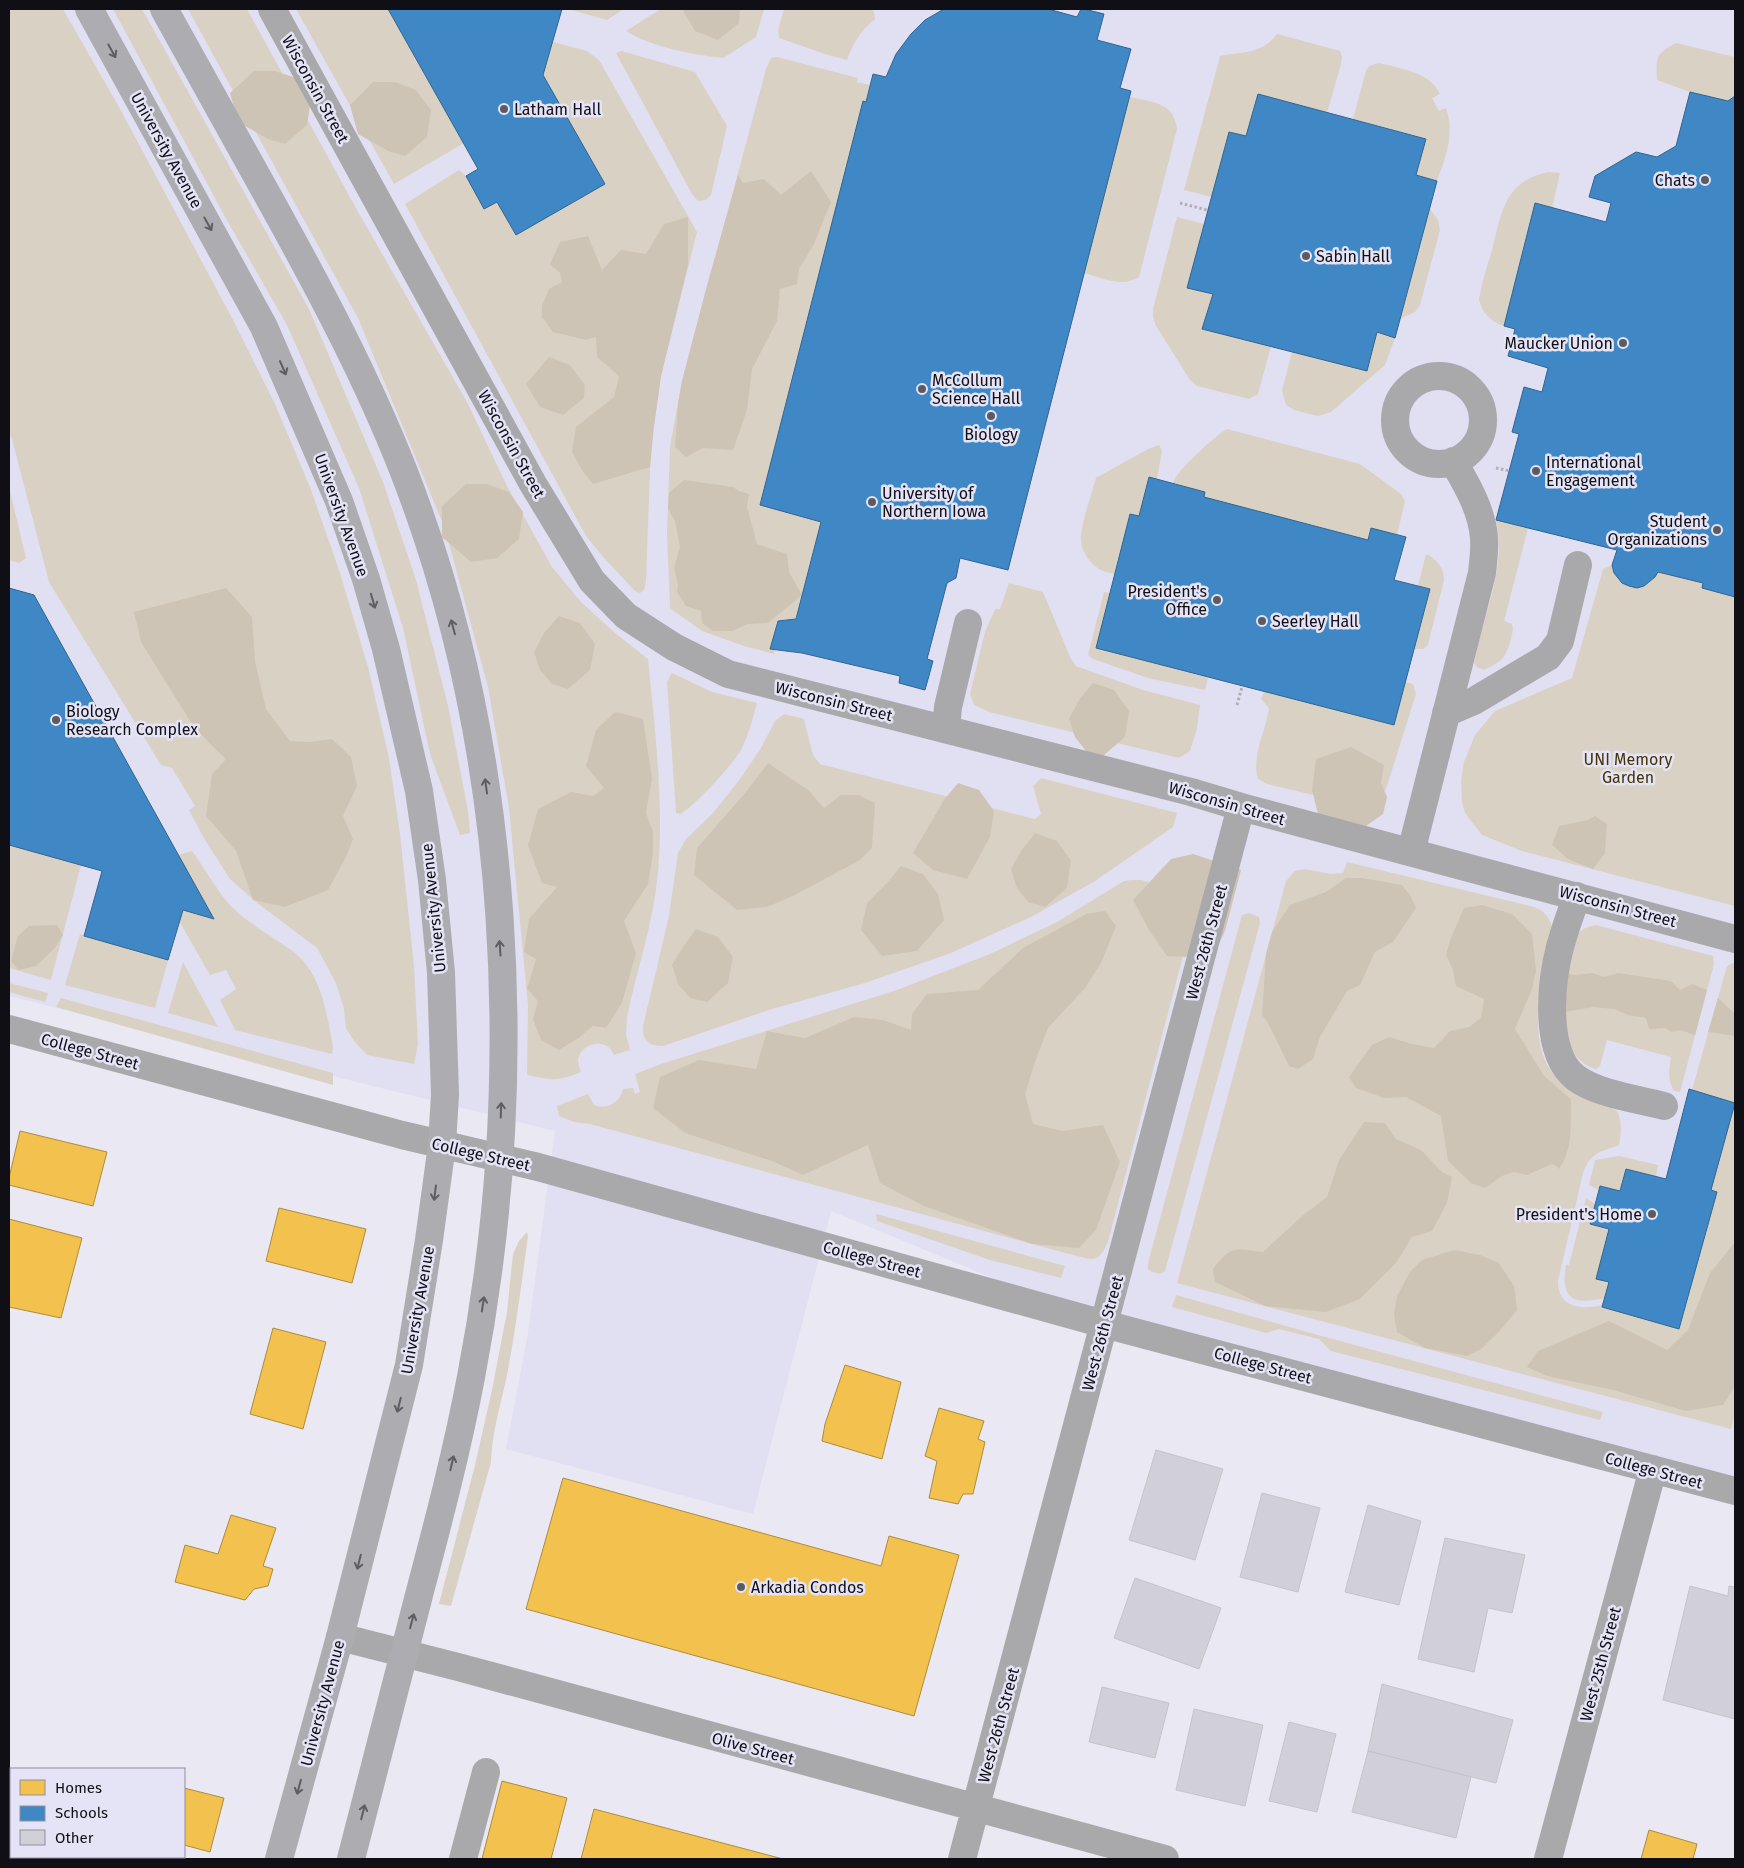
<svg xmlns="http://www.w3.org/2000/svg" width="1744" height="1868" font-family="'Fira Sans',sans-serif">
	<rect width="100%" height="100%" fill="#e9e8f3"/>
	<path fill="#e1dff2" d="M9 9H1735V1490L1104 1324 831 1211 753 1514 506 1449 528 1333 555 1131 9 996Z"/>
	<path fill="#dad1c5" d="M9 9H63L119 107 232 318 275 404 310 487 340 573 368 667 389 758 400 834 414 966 418 1044 414 1064 367 1055 354 1041 346 1028 344 1009 336 983 317 948 256 902 230 879 205 840 189 810 195 806 172 768 161 765 49 582 12 439 9 433Z
		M113 9H142L309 309 383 482 416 580 448 706 468 811 470 833 460 835 430 754 403 628 359 488 287 325 229 224Z
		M188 9H247L357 210 467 402 507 486 552 567 581 602 615 633 648 659C655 729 664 802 658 872 654 921 637 969 627 1017L626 1035 630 1050 614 1055C608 1039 586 1041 579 1056 577 1061 579 1067 581 1072 557 1082 552 1080 527 1075L528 1005 509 808 488 687 445 529 358 318Z
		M296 9H388L464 143 394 184Z
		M568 9H624L607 20Z
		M661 9H764L756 37 723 58C691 54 654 48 626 31Z
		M784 9H871L874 12 875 19C861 30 853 43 847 60L828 55 779 38 778 30Z
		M1277 34 1340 51 1342 57 1341 64 1327 113 1258 94 1246 136 1229 132 1212 197 1184 190 1220 56C1243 51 1261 55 1277 34Z
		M553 42 587 51 599 60 697 232 661 376 654 426 651 444 646 581 644 590 640 593 635 591 604 558 586 536 405 204 459 170 497 202 516 235 605 184 543 75Z
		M1676 43 1735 57V96L1728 101 1690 92 1657 80C1656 58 1655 54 1676 43Z
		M621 51 695 72 727 126 711 195 706 200 698 201 692 194 616 53Z
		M777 57 858 78 857 82 870 85 760 504 821 522 796 619 777 621 770 649H775L774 654 744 646 702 631 670 608 667 534 670 446 682 381 766 69 771 58Z
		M1379 63C1401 69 1429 71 1440 94L1432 98 1439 111 1446 108C1455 134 1446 156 1437 181L1416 175 1425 138 1353 119 1366 71 1369 66Z
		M1130 97C1152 102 1174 102 1177 129L1139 277C1122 288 1102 278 1084 273Z
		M1549 172 1560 173 1552 208 1535 204 1504 326C1490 321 1482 313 1479 299 1482 282 1487 266 1492 250 1502 212 1504 181 1549 172Z
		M1430 209 1438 220 1440 230 1420 305 1415 312 1400 319Z
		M1177 217 1204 224 1187 288 1213 294 1203 329 1271 346 1258 394 1249 399 1197 386 1190 380 1156 326 1153 317V309Z
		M1377 332 1395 338 1385 365 1331 412 1318 416 1294 410 1286 405 1282 390 1292 352 1366 371Z
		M1227 429 1360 464 1401 494 1405 501 1397 535 1371 528 1368 540 1204 497 1205 492 1173 483C1175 472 1216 435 1227 429Z
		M1159 445 1162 451 1157 479 1149 477 1139 516 1130 514 1116 574C1111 573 1105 572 1101 570 1092 566 1082 552 1081 542 1079 528 1092 494 1096 478L1148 449Z
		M9 487 26 558 19 563 9 560Z
		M1496 520 1528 528 1504 621 1512 624C1514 629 1512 633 1511 639 1506 658 1501 662 1484 670L1477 667 1474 663C1483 615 1507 569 1496 520Z
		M1426 554C1437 559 1444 568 1444 580L1428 645 1423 649H1414L1430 589 1418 586Z
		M1612 565C1618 592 1644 594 1658 572L1703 583 1702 588 1735 597V906L1522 851 1482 835 1471 821 1465 813 1462 802 1461 780 1464 762 1475 735 1495 711 1572 678 1603 569Z
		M1009 583 1043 592 1071 659 1076 666 1143 690 1200 705 1197 729 1190 751 1179 758 989 712 974 705 970 694 985 632 995 609H1000Z
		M1104 592 1110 593 1097 648 1208 678 1205 690 1148 678 1093 659 1088 655Z
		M672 673 712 692 757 703C753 718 749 733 742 748 734 764 696 804 681 814L676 813 667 682Z
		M1405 682 1413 684 1416 694 1386 789 1376 801 1368 808 1267 784 1258 779C1251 756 1266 731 1269 708L1261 699 1264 692 1394 725Z
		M784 714 804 719 813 755 820 764 1035 819 1041 814 1033 786 1041 778 1177 813 1173 827 1095 881 1031 917 951 953 865 983 772 1009 663 1046C648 1046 642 1040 643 1026L669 916 678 853 686 839 713 813 740 779 761 748 775 721Z
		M9 845 81 865 51 980 9 968Z
		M192 851C204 867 219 894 232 907 250 925 272 936 291 950 322 972 326 1012 333 1046L332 1054 235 1030 220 1000 236 989 226 970 210 975 179 921 183 910 213 919 178 855Z
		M1347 862 1534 907C1544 910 1549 917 1552 927 1543 965 1522 1050 1559 1079 1572 1089 1600 1102 1616 1110 1623 1120 1621 1134 1619 1145 1600 1153 1592 1150 1583 1173L1558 1281C1558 1308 1581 1310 1603 1305L1602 1307 1680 1328 1717 1192 1711 1190 1734 1103 1692 1090 1727 966 1735 962V1413L1731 1429 1177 1283 1286 881 1295 871 1305 869 1331 874 1343 873Z
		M1132 880H1141L1194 895 1198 899 1108 1242C1097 1266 1092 1259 1069 1254L590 1124 574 1122 559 1116 557 1106 588 1094 594 1105C608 1110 620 1102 623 1089L633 1088 635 1094 640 1092 635 1074 661 1064 897 990 990 954 1057 922 1124 881Z
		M1249 913 1259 917 1260 923 1165 1271 1160 1274 1152 1272 1148 1269V1263L1242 915Z
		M1596 925 1713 956 1714 964 1680 1092 1674 1091C1667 1078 1669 1071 1671 1057L1607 1040 1600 1066 1596 1069C1556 1058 1564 1001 1568 970 1570 958 1571 943 1579 933 1583 928 1590 926 1596 925Z
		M80 934 168 960 155 1008 65 985Z
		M183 962 218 1027 168 1013Z
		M9 983 48 993 45 1002 9 992Z
		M61 998 333 1073V1085L56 1007Z
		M1619 1156 1658 1165 1656 1176 1626 1169 1620 1191 1600 1186 1599 1190 1589 1185 1595 1160Z
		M1586 1198 1595 1204 1609 1229 1598 1279 1609 1282 1605 1298C1574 1305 1560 1300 1566 1265H1569Z
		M876 1214 1065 1266 1061 1278 990 1260 877 1221Z
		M527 1232 528 1236C522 1281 516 1326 508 1370 502 1401 492 1430 491 1462L451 1606 439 1604 475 1465 492 1390 507 1312 513 1254 519 1241Z
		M1176 1295 1318 1335 1603 1412 1600 1420 1331 1351 1319 1339 1279 1329 1266 1333 1172 1307Z"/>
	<path fill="#cec4b5" d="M682 9H740L739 23 718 40 695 31Z
		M254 71H275L296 78 311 99 307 125 285 144 268 139 238 122 230 93Z
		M373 82H395L416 90 431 110 427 137 405 156 388 151 358 134 350 105Z
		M811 171 831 202 814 244 799 269 797 284 780 289 777 321 752 369 747 410 733 450 703 448 686 457 675 447 678 404 682 381 706 289 738 175 743 183 764 179 781 195Z
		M688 217V265L661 376 654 426 650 467 593 484 583 472 572 452 576 427 614 397 619 376 597 357 596 337 586 340 553 332 542 317V306L549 289 562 282 560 273 550 264 560 242 588 236 602 270 621 250 646 254 664 224Z
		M549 357 570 365 585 385 584 398 563 415 540 407 526 384Z
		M684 480 733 487 739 491 749 494 747 507 757 544 787 554 789 572 802 595 768 623 747 624 733 631H713L702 623 701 611 686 606 677 592 678 584 674 568 680 547 675 521 668 509 669 493Z
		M466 484H487L509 492 523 512 519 539 497 558 471 562 442 537V506Z
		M226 588 252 617 255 661 266 709 290 741 309 742 332 739 351 757 357 786 343 816 353 839 346 857 328 890 285 907 253 900 236 851 206 816 212 774 226 759 208 742 190 721 141 642 134 612Z
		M559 616 580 623 595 644 590 670 568 689 552 684 540 670 534 652 544 633Z
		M1093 683 1114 690 1129 711 1125 737 1103 756 1086 751 1075 737 1069 719 1079 700Z
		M615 712 643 719 652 779 646 813 653 832V853L648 884 624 921 636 953 622 1003 606 1028 593 1026 577 1039 559 1050 541 1040 533 1019 538 1001 527 989 536 959 524 952 529 919 557 887 542 883 528 845 538 809 571 792 593 796 604 788 586 766 596 730Z
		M1351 747 1384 765 1381 783 1387 797 1383 814 1366 826 1318 814 1312 790 1316 759Z
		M768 763 808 790 824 808 841 795H859L875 803 872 848 860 860 793 896 767 907 737 910 694 875 697 848 746 792Z
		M958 783 979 790 994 811 990 837 967 879 933 870 913 853 944 800Z
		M1595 816 1607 824 1605 853 1593 869 1568 859 1552 845 1559 826 1588 820Z
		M1035 833 1057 841 1071 861 1067 888 1045 907 1028 902 1017 888 1011 869 1021 851Z
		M1193 854 1241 870 1225 931 1212 958 1167 956 1149 930 1133 900 1171 859Z
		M901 866 923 874 938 894 944 920 917 951 882 956 861 930 867 903 887 883Z
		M1346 878H1362L1402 885 1410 895 1416 908 1393 942 1375 952 1360 985 1347 991 1320 1037 1313 1059 1298 1069 1289 1066 1268 1023 1262 1015 1266 954 1272 932 1290 905 1326 892Z
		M1482 905 1512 914 1532 934 1536 971 1532 989 1515 1029 1544 1076 1571 1099C1570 1123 1574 1148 1559 1169L1556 1166 1552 1164 1527 1175 1514 1172 1502 1176 1485 1188 1471 1183 1448 1161 1441 1116 1406 1097 1384 1098 1356 1088 1349 1077 1372 1045 1389 1037 1412 1044 1434 1048 1450 1031 1469 1027 1481 1018 1484 999 1456 986 1453 970 1446 955 1450 940 1464 908Z
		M1105 911 1116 926 1101 963 1085 988 1048 1028 1035 1062 1025 1094 1033 1124 1062 1131 1103 1125 1120 1162 1096 1230 1079 1248 1032 1244 924 1206 880 1183 868 1145 803 1175 772 1161 685 1133 653 1108 660 1077 699 1060 756 1069 767 1031 805 1038 854 1017 883 1020 911 1030 912 1014 927 994 978 990 1023 948 1086 914Z
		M57 925 63 935 55 948 36 966 19 970 11 961 18 936 29 926Z
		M696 929 718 937 733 957 728 983 707 1002 690 998 678 984 672 965 683 947Z
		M1592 973 1604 977 1618 973 1671 981 1680 990 1692 984 1707 990 1695 1035 1680 1030 1672 1032 1665 1028 1649 1029 1646 1018 1628 1015 1614 1009 1593 1007 1565 1012 1568 974 1577 975Z
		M1718 998 1735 1014V1036L1708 1032Z
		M1364 1122 1385 1123 1396 1139 1421 1150 1442 1172 1452 1177 1447 1203 1432 1231 1412 1237 1396 1263 1360 1299 1326 1312 1265 1306 1215 1282 1213 1269C1232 1244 1234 1249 1263 1252L1301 1217 1327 1197 1339 1160Z
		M1735 1242V1386L1723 1405 1686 1411 1613 1390 1547 1376 1527 1367 1538 1351 1609 1321 1667 1350 1688 1330 1710 1273Z
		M1454 1250 1480 1255 1499 1263 1514 1286 1517 1310 1499 1332 1481 1349 1467 1356 1425 1348 1397 1332 1394 1315 1397 1296 1410 1272 1422 1260Z"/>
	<path fill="#f2c14e" stroke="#ae8c3d" d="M20 1131 107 1152 93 1206 9 1185V1178Z
		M279 1208 366 1229 352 1283 266 1261Z
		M9 1219 82 1238 61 1318 9 1307Z
		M273 1328 326 1342 303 1429 250 1414Z
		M845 1365 901 1382 882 1459 822 1441 825 1424Z
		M939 1408 984 1421 978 1439 985 1442 973 1494H963L958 1504 929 1498 937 1461 925 1456Z
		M563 1478 881 1566 889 1536 959 1555 914 1716 526 1609Z
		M231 1515 276 1528 263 1566 273 1569 268 1586 254 1589 245 1600 175 1582 185 1545 218 1554Z
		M502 1781 567 1798 551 1859H482Z
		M184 1788 224 1798 210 1852 184 1845Z
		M594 1809 783 1859H581Z
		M1649 1830 1697 1844 1693 1859H1641Z"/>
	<path fill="#3f88c5" stroke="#316490" d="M388 9H562L543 75 605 184 516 235 497 202 484 209 466 176 478 169Z
		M944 9H1048L1077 17 1081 9H1084L1104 14 1097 40 1131 49 1120 88 1131 91 1008 570 960 558 956 578 947 583 927 659 933 661 925 690 899 683 900 676 802 653 770 649 778 621 796 619 821 522 760 505 863 101 866 102 873 74 886 77 896 54 911 34 925 20Z
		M1690 92 1728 101 1735 96V597L1702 588 1703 583 1658 572 1655 577 1644 586 1637 588 1629 586 1622 583 1614 573 1612 565 1617 550 1496 520 1519 434 1512 432 1524 387 1542 392 1548 368 1508 356 1515 329 1504 326 1535 203 1606 222 1611 203 1589 197 1595 176 1636 152 1657 157 1676 146Z
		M1258 94 1426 139 1416 175 1437 181 1395 338 1377 332 1367 371 1202 329 1213 294 1187 288 1229 132 1246 136Z
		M1149 477 1205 492 1204 497 1368 540 1371 528 1406 537 1394 580 1430 589 1394 725 1096 648 1130 514 1139 516Z
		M9 588 34 595 214 919 183 910 168 960 84 936 102 871 9 845Z
		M1689 1089 1735 1103 1711 1190 1717 1192 1679 1329 1602 1307 1609 1282 1596 1279 1609 1229 1590 1224 1600 1186 1620 1191 1626 1169 1666 1179Z"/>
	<path fill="#d1d0d9" stroke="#c5c4cc" d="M1156 1450 1223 1469 1195 1560 1129 1540Z
		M1262 1493 1320 1508 1298 1592 1240 1577Z
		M1368 1505 1421 1521 1399 1605 1345 1592Z
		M1445 1538 1525 1555 1512 1613 1488 1608 1474 1672 1418 1659Z
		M1135 1578 1221 1608 1199 1669 1114 1638Z
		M1690 1586 1728 1596 1729 1586 1735 1587V1719L1663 1700Z
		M1382 1684 1513 1720 1496 1783 1368 1751Z
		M1102 1687 1169 1703 1155 1758 1089 1742Z
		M1194 1709 1263 1725 1245 1806 1176 1790Z
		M1289 1722 1336 1734 1317 1812 1269 1801Z
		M1368 1751 1471 1777 1456 1838 1352 1812Z"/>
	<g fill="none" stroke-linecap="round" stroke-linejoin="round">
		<path stroke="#afafb3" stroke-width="3" stroke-dasharray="2.5 2.5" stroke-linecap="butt" d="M1180 203 1207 210
			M1496 468 1510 471
			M1237 705 1242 687"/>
		<path stroke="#a9a8aa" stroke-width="28" d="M272 9 533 484 592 581 626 616 674 647 728 674 1191 792 1241 807 1735 939
			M1395 420a44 44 0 1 1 88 0a44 44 0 1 1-88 0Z
			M1446 713 1474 701 1548 657 1560 641 1578 565
			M946 729 948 707 968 623
			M1411 852 1482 573C1483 562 1485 549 1484 538 1482 510 1467 485 1453 461
			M1577 896C1571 912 1565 929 1560 947 1551 982 1543 1053 1576 1078 1598 1094 1637 1099 1664 1106
			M9 1029 402 1135 538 1167 1104 1324 1735 1491
			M340 1637 458 1667 1165 1859
			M463 1859 486 1772
			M962 1859 1241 807
			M1548 1859 1653 1469"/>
		<path stroke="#adacb0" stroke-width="28" d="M89 9 264 327 339 501 366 579 386 649 419 791 432 880 441 973 445 1094 442 1145 429 1240 409 1365 340 1637 279 1859
			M164 9C200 74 237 139 273 205 320 290 366 376 402 467 513 748 528 1082 471 1377 457 1451 438 1523 419 1595 396 1683 373 1771 351 1859"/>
	</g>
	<defs><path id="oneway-shaft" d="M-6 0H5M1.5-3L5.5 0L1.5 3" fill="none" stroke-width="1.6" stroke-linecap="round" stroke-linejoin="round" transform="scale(1.25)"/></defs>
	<g stroke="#5e5e62">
		<use href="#oneway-shaft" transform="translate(112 51) rotate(61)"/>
		<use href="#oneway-shaft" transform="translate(208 224) rotate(61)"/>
		<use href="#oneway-shaft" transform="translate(283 368) rotate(66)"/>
		<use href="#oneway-shaft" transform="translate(373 601) rotate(74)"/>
		<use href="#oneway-shaft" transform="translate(453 627) rotate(-105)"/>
		<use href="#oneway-shaft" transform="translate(486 786) rotate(-98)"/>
		<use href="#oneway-shaft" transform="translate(500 948) rotate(-94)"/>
		<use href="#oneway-shaft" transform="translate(501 1110) rotate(-88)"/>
		<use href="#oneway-shaft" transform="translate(435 1193) rotate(97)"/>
		<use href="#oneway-shaft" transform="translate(483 1304) rotate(-81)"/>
		<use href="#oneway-shaft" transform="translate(399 1405) rotate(104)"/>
		<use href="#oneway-shaft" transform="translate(452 1463) rotate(-77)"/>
		<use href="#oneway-shaft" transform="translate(359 1562) rotate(104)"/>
		<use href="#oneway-shaft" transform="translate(412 1621) rotate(-75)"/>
		<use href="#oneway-shaft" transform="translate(299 1787) rotate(105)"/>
		<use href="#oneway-shaft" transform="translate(363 1812) rotate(-76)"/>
	</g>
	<g fill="#5c5b63" stroke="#e5e4f7" stroke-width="2">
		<circle cx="504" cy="109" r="5"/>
		<circle cx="1705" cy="180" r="5"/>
		<circle cx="1306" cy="256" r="5"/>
		<circle cx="1623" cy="343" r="5"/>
		<circle cx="922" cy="389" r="5"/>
		<circle cx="991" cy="416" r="5"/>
		<circle cx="1536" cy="471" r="5"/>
		<circle cx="872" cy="502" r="5"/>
		<circle cx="1717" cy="530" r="5"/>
		<circle cx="1217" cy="600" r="5"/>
		<circle cx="1262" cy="621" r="5"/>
		<circle cx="56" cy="720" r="5"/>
		<circle cx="1652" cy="1214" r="5"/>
		<circle cx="741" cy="1587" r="5"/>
	</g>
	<g text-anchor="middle" stroke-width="5" stroke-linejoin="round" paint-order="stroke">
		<g font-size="16" fill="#100f15" stroke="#e5e4f7">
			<text transform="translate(316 89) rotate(61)" y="6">Wisconsin Street</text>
			<text transform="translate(167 150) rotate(61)" y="6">University Avenue</text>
			<text transform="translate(512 444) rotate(61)" y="6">Wisconsin Street</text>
			<text transform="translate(342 515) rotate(70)" y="6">University Avenue</text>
			<text transform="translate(834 701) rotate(14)" y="6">Wisconsin Street</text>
			<text transform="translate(1227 803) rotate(16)" y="6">Wisconsin Street</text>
			<text transform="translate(1618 906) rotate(15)" y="6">Wisconsin Street</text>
			<text transform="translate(433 908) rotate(-96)" y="6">University Avenue</text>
			<text transform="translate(1206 942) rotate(-75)" y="6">West 26th Street</text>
			<text transform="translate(90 1051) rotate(15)" y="6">College Street</text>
			<text transform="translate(481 1154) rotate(13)" y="6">College Street</text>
			<text transform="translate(872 1259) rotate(15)" y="6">College Street</text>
			<text transform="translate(417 1310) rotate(-80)" y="6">University Avenue</text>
			<text transform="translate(1102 1333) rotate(-75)" y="6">West 26th Street</text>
			<text transform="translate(1263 1365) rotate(15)" y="6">College Street</text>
			<text transform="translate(1654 1470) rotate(15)" y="6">College Street</text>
			<text transform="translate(1600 1664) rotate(-75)" y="6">West 25th Street</text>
			<text transform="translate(322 1703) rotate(-75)" y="6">University Avenue</text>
			<text transform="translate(998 1725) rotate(-75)" y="6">West 26th Street</text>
			<text transform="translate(753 1748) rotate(15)" y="6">Olive Street</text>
		</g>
		<g font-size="16" fill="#100f15" stroke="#e5e4f7" text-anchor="start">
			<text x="514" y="115">Latham Hall</text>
			<text x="1695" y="186" text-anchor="end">Chats</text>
			<text x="1316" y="262">Sabin Hall</text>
			<text x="1613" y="349" text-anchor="end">Maucker Union</text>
			<text x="932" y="386">McCollum<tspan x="932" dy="18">Science Hall</tspan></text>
			<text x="991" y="440" text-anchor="middle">Biology</text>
			<text x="1546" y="468">International<tspan x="1546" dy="18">Engagement</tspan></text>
			<text x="882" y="499">University of<tspan x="882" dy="18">Northern Iowa</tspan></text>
			<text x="1707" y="527" text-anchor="end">Student<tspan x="1707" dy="18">Organizations</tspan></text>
			<text x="1207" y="597" text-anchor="end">President's<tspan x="1207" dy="18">Office</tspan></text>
			<text x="1272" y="627">Seerley Hall</text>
			<text x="66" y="717">Biology<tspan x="66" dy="18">Research Complex</tspan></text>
			<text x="1642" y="1220" text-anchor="end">President's Home</text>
			<text x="751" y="1593">Arkadia Condos</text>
		</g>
		<g font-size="16" fill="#453202" stroke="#e5e4f7">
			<text x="1628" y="765">UNI Memory<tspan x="1628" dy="18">Garden</tspan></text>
		</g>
	</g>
	<rect width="1744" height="1868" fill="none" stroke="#100f15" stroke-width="20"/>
	<rect x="10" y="1768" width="175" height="90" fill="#e5e4f7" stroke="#908f9d"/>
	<rect x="20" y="1780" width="25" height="15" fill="#f2c14e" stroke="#908f9d"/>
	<text x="55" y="1793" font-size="15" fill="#100f15">Homes</text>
	<rect x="20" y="1806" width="25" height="15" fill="#3f88c5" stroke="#908f9d"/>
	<text x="55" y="1818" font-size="15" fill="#100f15">Schools</text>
	<rect x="20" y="1830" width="25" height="15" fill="#d1d0d9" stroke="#908f9d"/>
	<text x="55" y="1843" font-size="15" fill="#100f15">Other</text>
</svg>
